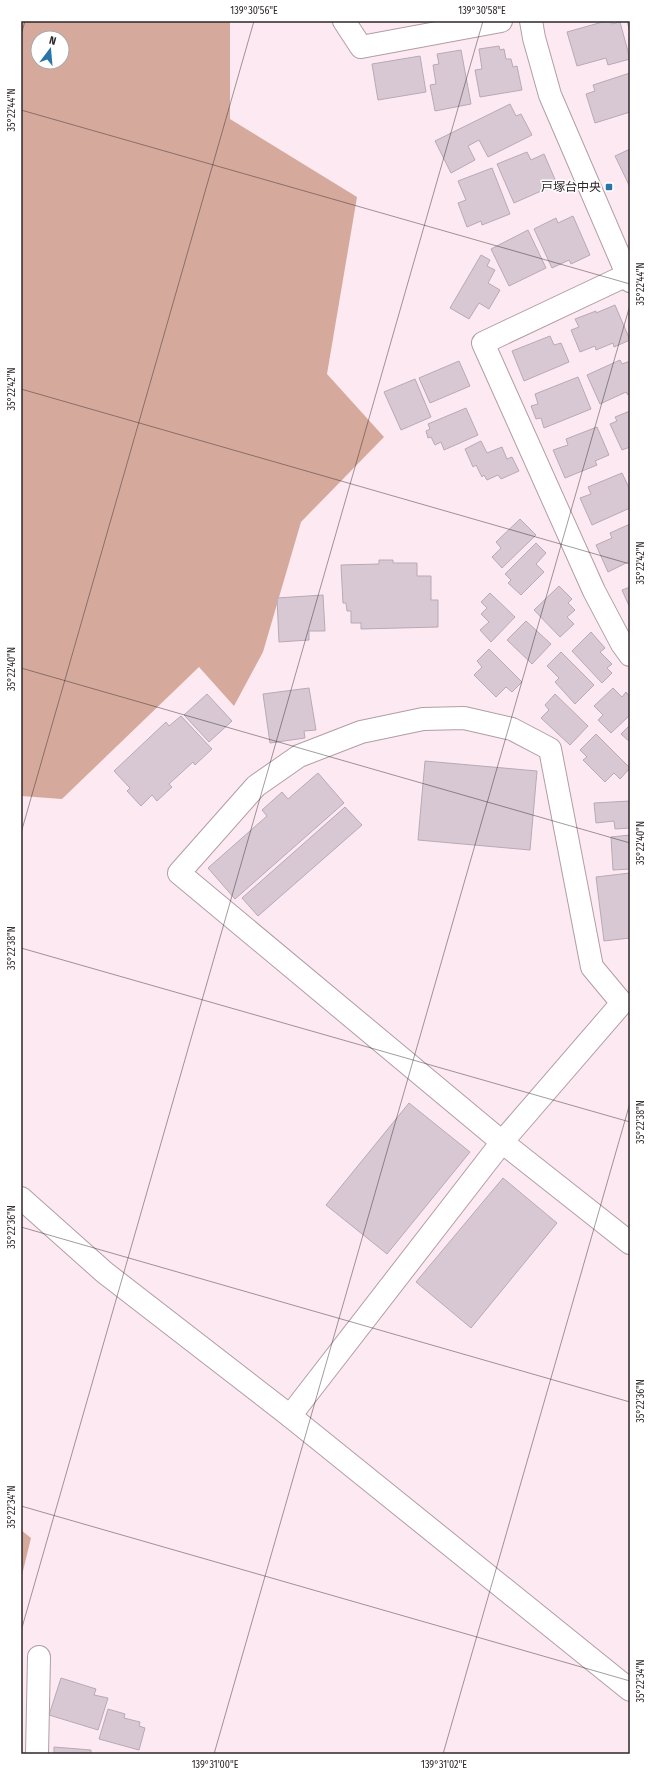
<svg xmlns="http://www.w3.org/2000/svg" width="651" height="1775" font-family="'Fira Sans Condensed','Noto Sans JP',sans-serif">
	<rect width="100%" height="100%" fill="#fde9f1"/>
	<path fill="#d5aa9d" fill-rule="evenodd" d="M21 21H230V119L357 197 327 374 384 437 301 522 263 652 234 706 199 667 62 799 21 796ZM38 38H62V62H38Z
		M21 1530 31 1538 21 1579Z"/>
	<path fill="#d7c8d4" stroke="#b8a9b6" d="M606 21H611L612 24 620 22 630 59 608 65 606 58 577 66 567 32Z
		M627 21H630V32Z
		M499 46 500 50 504 49 506 59H511L513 67 517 66 522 90 480 97 475 70 482 69 479 49Z
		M461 50 471 104 435 111 430 85 436 84 433 65 439 64 437 54Z
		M420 56 426 92 378 100 372 64Z
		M630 73V112L595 123 586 94 595 91 593 85Z
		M510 104 516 116 521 114 532 135 488 157 479 140 468 146 475 160 451 173 435 141Z
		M630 149V187L615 156Z
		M527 152 531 160 544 154 557 184 514 203 497 164Z
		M492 168 510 214 482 225 481 221 467 227 458 203 466 200 458 181Z
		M573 216 590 255 571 264 569 260 552 268 534 229 556 218 558 223Z
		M528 230 546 268 509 286 491 249Z
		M481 255 490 260 487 266 495 270 488 283 500 290 489 309 479 303 469 319 450 308Z
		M615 305 630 340 614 347 613 343 596 350 595 346 580 352 571 330 579 327 575 319 596 311V313Z
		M550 336 554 345 561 343 569 362 524 381 512 351Z
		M620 360 622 364 630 361V394L628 395 626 392 600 404 587 375Z
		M459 361 470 386 430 403 419 378Z
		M578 377 591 409 544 428 541 418 536 419 531 406 538 404 535 394Z
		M415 379 431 417 401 430 384 392Z
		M466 408 478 435 444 450 441 442 435 445 431 437 428 438 426 431 430 429 428 424Z
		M630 411V447L622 450 610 424 617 421 615 417Z
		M597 427 609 455 595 461 597 465 565 478 553 450 568 445 566 439Z
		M481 441 487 453 502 447 507 459 512 457 519 471 501 479 498 475 487 480 484 475 482 477 476 465 473 467 465 449Z
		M622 473 630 490V508L592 525 580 498 591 494 588 487Z
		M520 519 536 535 502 568 492 557 501 548 496 542Z
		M630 524V561L608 572 596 545 612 538 610 533Z
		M536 543 546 553 536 564 544 572 521 595 508 583 511 580 505 574Z
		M379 560H393V563H417V576H431V600H438V627L361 629V623H351V611H347L346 603H343L341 565 379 564Z
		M559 586 572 599 568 603 575 610 567 617 574 624 560 637 534 610Z
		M630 587V608L622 590Z
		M490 593 515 617 491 642 480 630 489 622 481 614 487 608 481 602Z
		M323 595 325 631H309V640L279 642 277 598Z
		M526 621 551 644 532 664 507 640Z
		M591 632 605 648 600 652 612 664 607 668 612 673 602 683 572 651Z
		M489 649 522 682 512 692 506 687 496 697 474 675 482 667 477 661Z
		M561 652 594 685 575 704 555 682 559 678 547 666Z
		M309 688 316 730 304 731 305 738 270 743 263 694Z
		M613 688 622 697 626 692 630 697V715L611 733 598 720 603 715 594 706Z
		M207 694 232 721 209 742 184 715Z
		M555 694 588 726 570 745 541 718 549 710 545 705Z
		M181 716 212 749 195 765 193 762 169 784 172 787 157 801 152 795 141 806 127 791 130 788 114 771 166 722 169 726Z
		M630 725V742L621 734Z
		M596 734 630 768 620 779 614 773 605 782 583 760 587 757 580 750Z
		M425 761 537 771 530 850 418 840Z
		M318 773 344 803 235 899 208 868 267 816 262 810 282 792 288 799Z
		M630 801V828L615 829 614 821 596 823 594 803Z
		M345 807 362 825 258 916 242 898Z
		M630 835V869L613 870 611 837Z
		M630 873V938L604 941 596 877Z
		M409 1103 470 1152 387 1254 326 1205Z
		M503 1178 557 1223 471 1328 416 1282Z
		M61 1678 96 1689 94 1695 108 1698 98 1730 49 1715Z
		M108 1709 125 1714 124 1718 140 1722 139 1726 145 1728 139 1750 99 1739Z
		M54 1747 91 1750V1754H54Z"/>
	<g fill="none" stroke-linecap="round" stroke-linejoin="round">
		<defs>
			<path id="minor" d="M627 275 483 343 594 591 622 644 630 655
				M290 1416 502 1142 622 1003 592 967 550 749 512 729 464 718 423 719 361 732 299 756 256 786 179 873 502 1142 630 1243
				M37 1754 39 1657"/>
			<path id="tertiary" d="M344 21 361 47 501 21
				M531 21 534 38 550 95 630 281
				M21 1198 104 1272 290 1416 630 1690"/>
		</defs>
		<use href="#minor" stroke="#b19ea5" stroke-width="24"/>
		<use href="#tertiary" stroke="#b19ea5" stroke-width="24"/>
		<use href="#minor" stroke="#fff" stroke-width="22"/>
		<use href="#tertiary" stroke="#fff" stroke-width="22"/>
	</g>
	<path fill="none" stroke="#2e2629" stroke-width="1" stroke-opacity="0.45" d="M21 35 25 21M21 110 630 284M21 389 630 564M21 668 630 843M21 833 254 21M21 948 630 1122M21 1227 630 1402M21 1506 630 1681M21 1631 483 21M214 1754 630 305M443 1754 630 1103"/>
	<rect fill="#2a74a8" stroke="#fff" stroke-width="1.5" x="605" y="183" width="8" height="8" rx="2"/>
	<g text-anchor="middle" stroke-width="3" stroke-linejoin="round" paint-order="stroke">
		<g font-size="12" fill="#2e2629" stroke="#fff" text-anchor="end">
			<text x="601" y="191">戸塚台中央</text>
		</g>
	</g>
	<rect width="651" height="1775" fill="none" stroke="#ffffff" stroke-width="44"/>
	<g transform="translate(50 50) rotate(16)"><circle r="19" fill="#ffffff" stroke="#aba8a9"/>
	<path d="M0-3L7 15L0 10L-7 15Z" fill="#2a74a8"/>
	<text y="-6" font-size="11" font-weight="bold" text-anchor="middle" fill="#2e2629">N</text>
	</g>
	<rect x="22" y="22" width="607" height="1731" fill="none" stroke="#2e2629" stroke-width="1.5"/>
	<g font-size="10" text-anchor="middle" fill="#2e2629">
		<text x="254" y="14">139°30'56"E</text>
		<text x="482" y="14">139°30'58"E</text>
		<text transform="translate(11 110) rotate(-90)" y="4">35°22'44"N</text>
		<text transform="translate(640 284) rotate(-90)" y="4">35°22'44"N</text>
		<text transform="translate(11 389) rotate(-90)" y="4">35°22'42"N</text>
		<text transform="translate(640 563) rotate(-90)" y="4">35°22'42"N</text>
		<text transform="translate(11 669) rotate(-90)" y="4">35°22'40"N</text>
		<text transform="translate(640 843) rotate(-90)" y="4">35°22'40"N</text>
		<text transform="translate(11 948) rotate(-90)" y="4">35°22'38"N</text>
		<text transform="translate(640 1122) rotate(-90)" y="4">35°22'38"N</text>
		<text transform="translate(11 1227) rotate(-90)" y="4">35°22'36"N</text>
		<text transform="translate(640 1401) rotate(-90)" y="4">35°22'36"N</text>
		<text transform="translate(11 1507) rotate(-90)" y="4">35°22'34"N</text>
		<text transform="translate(640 1681) rotate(-90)" y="4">35°22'34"N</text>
		<text x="215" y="1768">139°31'00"E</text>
		<text x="444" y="1768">139°31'02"E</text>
	</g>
</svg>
